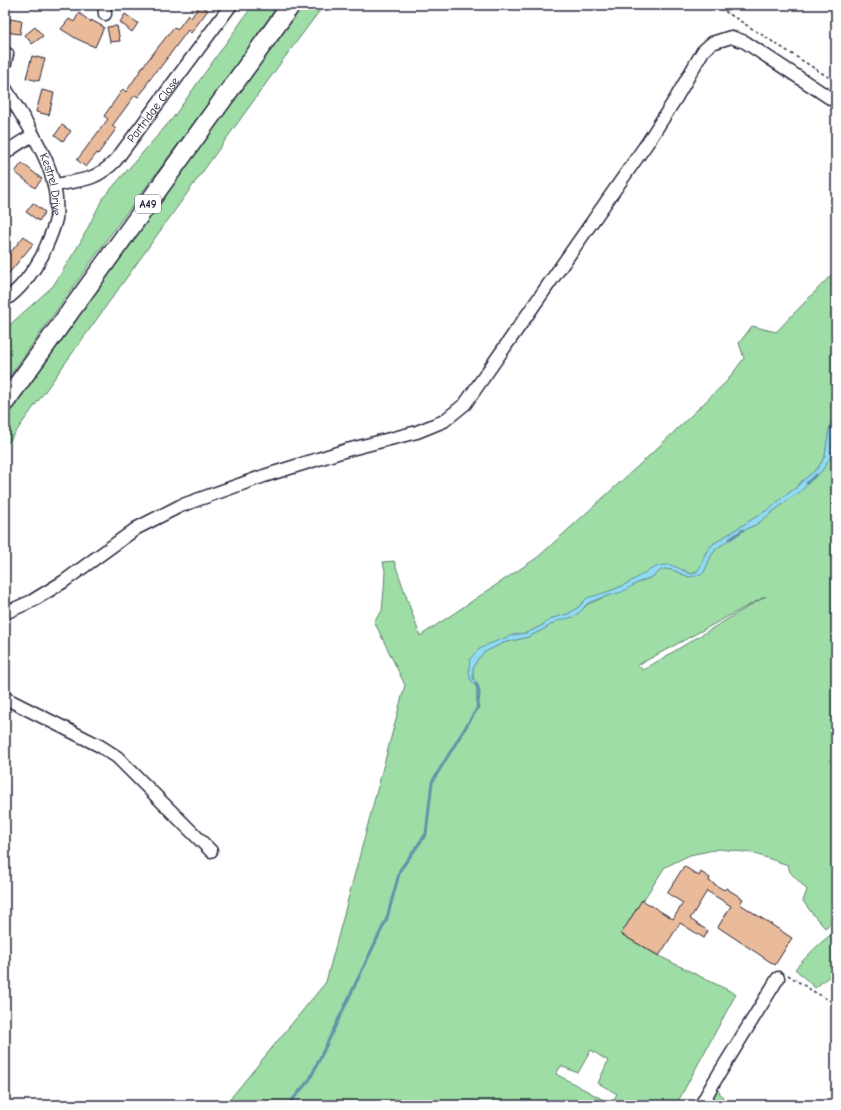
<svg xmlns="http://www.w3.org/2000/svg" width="841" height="1110" font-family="'Comic Neue',sans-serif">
	<rect width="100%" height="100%" fill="#fff"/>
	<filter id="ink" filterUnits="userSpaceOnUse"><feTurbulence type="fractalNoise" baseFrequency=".025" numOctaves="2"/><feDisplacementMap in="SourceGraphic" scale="8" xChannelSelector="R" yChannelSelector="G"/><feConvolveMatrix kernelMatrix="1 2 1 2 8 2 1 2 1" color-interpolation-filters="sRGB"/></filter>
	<g filter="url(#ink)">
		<path fill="#9edda5" stroke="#608070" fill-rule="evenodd" d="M253 5H279L229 76 108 238 5 383V329L53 286 80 243 103 198 172 119Z
			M301 5H324L285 57 5 447V417Z
			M836 270V412L829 429 825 456 818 468 800 483 796 488 783 497 772 507 713 544 706 552 700 569 692 574H690L684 570 658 566 627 584 583 602 579 607 568 614 553 618 541 626 527 633 513 635 478 650 470 678 477 688V700L479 690 478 686 473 678V669L477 660 483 653 503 643 528 637 544 629 557 620 573 617 579 613 588 604 652 577 661 570 664 569 673 570 689 577 704 572 711 556 716 549 738 533 757 524 789 499 800 492 807 485 810 479 821 472 833 450V442L836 428V919L825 928 811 912 803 901 807 890 790 872 788 865 752 853 719 849 690 855 665 867 621 934 659 956 736 994 676 1105H225L326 982 405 685 374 621 382 611 384 589 385 571 383 562 394 561 420 636 538 557 650 455 727 381 744 358 739 343 752 326 776 332ZM766 596 643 670 638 665ZM591 1050 608 1061 598 1083 617 1094 611 1104 556 1074 561 1066 578 1073Z
			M836 931V971L815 988 795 969C808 955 820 942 836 931Z
			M717 1089 728 1105H707Z"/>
		<path fill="#91dcf2" stroke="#6592a9" d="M836 412V428L833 442V450L829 460 821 472 810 479 807 485 800 492 789 499 757 524 738 533 716 549 711 556 704 572 701 575 689 577 673 570 664 569 661 570 652 577 641 581 622 592 600 598 588 603 579 613 573 617 557 621 544 629 528 637 503 643 483 653 477 660 473 669V678L478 686 479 690 477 705V688L470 678 469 669 470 659 478 650 489 644 513 635 527 633 541 626 553 618 568 614 579 607 583 602 587 598C601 594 615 590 628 583 638 578 652 566 664 565 674 563 689 575 692 574 702 572 702 558 707 551 708 549 711 547 713 544L772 507 783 497 796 488 800 483 818 468 825 456 829 429Z"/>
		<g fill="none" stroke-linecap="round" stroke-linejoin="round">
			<path stroke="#6592a9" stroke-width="3" d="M807 483 816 475
				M730 539 743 530
				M288 1105 310 1079 387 918 400 870 426 834 432 782 478 707 477 705C480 697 480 690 476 683"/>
		</g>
		<path fill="#eabb9a" stroke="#22223b" d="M200 5 208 10 191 33 188 30 159 69 158 68 146 85 147 86 138 97 135 95 112 126 116 129 98 154 97 153 86 167 77 160 108 119 104 116 123 89 126 92 144 65 174 27 177 30 188 15 191 18Z
			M79 13 91 22V20L104 27 95 47 77 39 61 29 69 19 74 22Z
			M125 14 138 23 132 32 120 22Z
			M10 19 22 21 20 34 5 32V22L10 23Z
			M117 26 120 41 110 42 107 27Z
			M35 27 43 36 32 44 25 35Z
			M32 56 45 59 39 81 26 78Z
			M42 90 54 93 49 115 36 112Z
			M62 125 71 131 63 141 55 135Z
			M22 163 42 179 35 188 15 172Z
			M33 203 45 212 39 221 26 212Z
			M24 236 33 244 5 278V259Z
			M684 866 699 876 701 872 710 878 709 881 724 890 726 888 743 899 740 904 792 938 775 965 718 927 731 906 707 891 690 919 708 931 704 938 680 923 659 956 621 934 642 900 673 919 683 903 667 893Z"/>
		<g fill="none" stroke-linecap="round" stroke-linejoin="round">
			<defs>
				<g id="minor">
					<path d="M104 5 105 14"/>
					<path d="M5 53 7 54 5 63"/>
					<path id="s1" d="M5 88C13 101 21 114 29 127 42 151 53 170 56 198 56 204 57 212 56 219 53 232 47 244 42 256 34 271 19 291 5 300"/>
					<path d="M5 154C13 146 23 141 33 135"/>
					<path id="s2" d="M55 185C81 180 96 181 116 160L231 5"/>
					<path d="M5 613 32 601 63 582 137 528 180 506 264 476 347 450 417 432 444 421 465 404 648 142 676 98 703 51 712 43 731 37 745 42 836 102"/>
					<path d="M5 698 100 746 117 757 211 851"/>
					<path d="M701 1105 714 1082 778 978"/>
				</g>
				<path id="highway" d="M5 402 291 5"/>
			</defs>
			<use href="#minor" stroke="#22223b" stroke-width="15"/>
			<use href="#highway" stroke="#22223b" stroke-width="21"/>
			<path stroke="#22223b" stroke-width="1.5" stroke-dasharray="3 3" stroke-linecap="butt" d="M715 5 836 82
				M788 975 811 990 836 1004"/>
			<use href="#minor" stroke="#fff" stroke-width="12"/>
			<use href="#highway" stroke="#fff" stroke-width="18"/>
		</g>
	</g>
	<g text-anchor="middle" stroke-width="3" stroke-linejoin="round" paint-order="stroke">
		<rect fill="#fff" stroke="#646476" stroke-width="1" x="135" y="195" width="26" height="18" rx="3"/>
		<g font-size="11" font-weight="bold" fill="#22223b">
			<text x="148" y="208">A49</text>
		</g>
		<g font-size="12" fill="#22223b" stroke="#fff">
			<text dy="4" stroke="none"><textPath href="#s2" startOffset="130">Partridge Close</textPath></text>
			<text dy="4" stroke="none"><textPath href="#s1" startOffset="108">Kestrel Drive</textPath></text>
		</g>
	</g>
	<rect width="841" height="1110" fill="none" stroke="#fff" stroke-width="20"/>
	<rect x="10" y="10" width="821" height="1090" fill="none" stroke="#22223b" stroke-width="1.5" filter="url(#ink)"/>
</svg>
